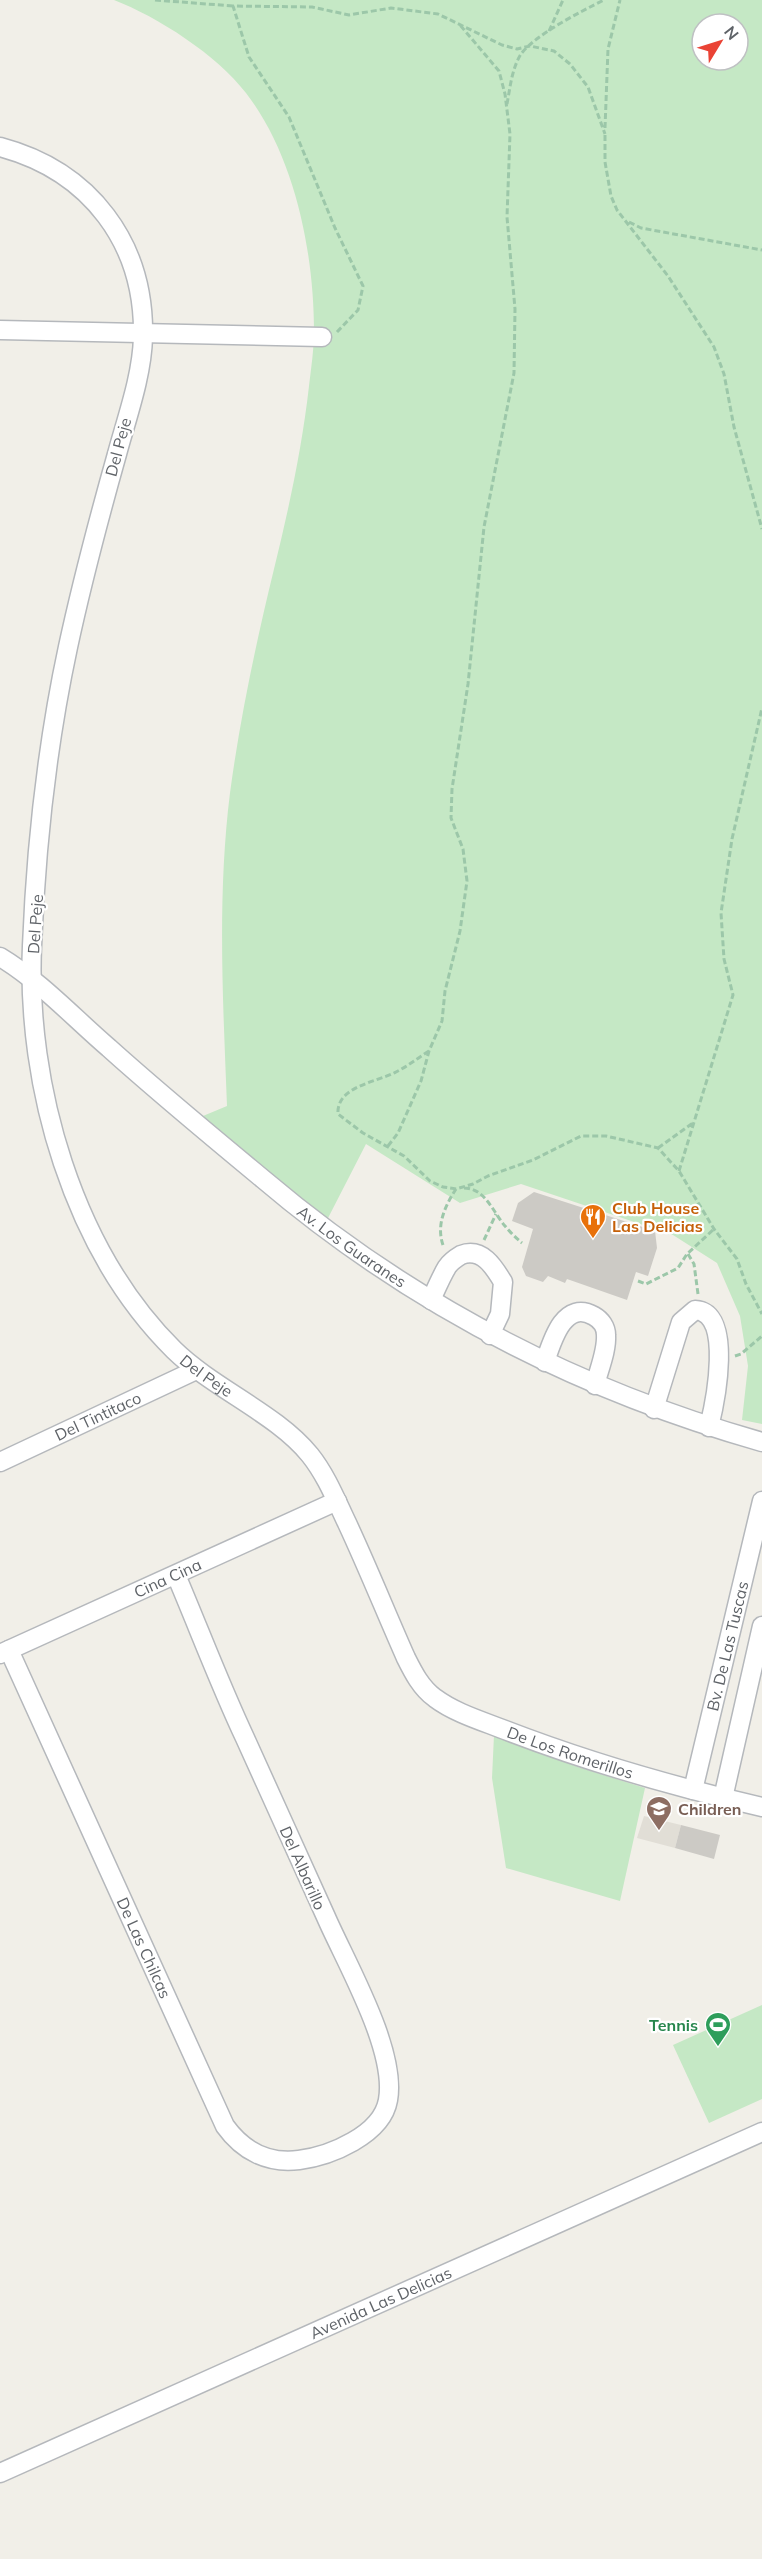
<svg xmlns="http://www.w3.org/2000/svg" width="762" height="2559" font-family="Mulish,sans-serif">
	<rect width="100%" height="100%" fill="#f1efe8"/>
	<path fill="#e1ded6" d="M644 1816 681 1825 675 1848 637 1838Z"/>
	<path fill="#c5e8c5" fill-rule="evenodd" d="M114 0H762V1424L742 1420 748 1366 740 1316 717 1263 673 1235 521 1184 460 1203 366 1144 327 1220 262 1168 203 1116 227 1106C223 1002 217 897 230 793 240 718 256 643 274 569 289 508 302 448 309 386 311 368 314 350 314 332 314 252 295 157 246 93 217 55 158 17 114 0ZM702 24H738V60H702Z
		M494 1735 578 1767 645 1788 620 1901 506 1868 492 1778Z
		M762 2005V2099L709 2123 673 2045Z"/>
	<path fill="#cccac5" d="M534 1192 655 1231 657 1248 648 1276 636 1272 627 1300 567 1279 565 1283 548 1276 543 1282 526 1276 522 1267 533 1229 512 1221 518 1203Z
		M681 1825 720 1835 714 1859 675 1848Z"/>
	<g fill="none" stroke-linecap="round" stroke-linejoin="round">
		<defs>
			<g id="street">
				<path id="s1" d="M0 147C90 171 145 243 143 337 142 376 127 417 117 454 99 518 82 582 68 647 47 745 36 846 32 946 26 1086 73 1250 174 1350 214 1389 277 1414 310 1455 326 1475 336 1500 347 1523 368 1568 386 1613 406 1658 413 1672 421 1688 435 1698 455 1713 482 1721 505 1730 588 1762 675 1787 762 1807"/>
				<path d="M0 330 322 337"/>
				<path id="s2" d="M0 957C40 981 74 1018 109 1048 159 1093 211 1136 263 1179 409 1303 578 1390 762 1442"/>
				<path d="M431 1300C436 1289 441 1277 447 1267 451 1261 456 1258 461 1255 482 1247 494 1267 503 1282L500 1314 490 1335"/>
				<path d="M545 1362C552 1341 564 1299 594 1316 601 1320 606 1327 606 1335 607 1351 599 1369 595 1385"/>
				<path d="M654 1409 681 1322 695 1310C734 1312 715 1403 709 1427"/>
				<path id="s3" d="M0 1462 196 1370"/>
				<path id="s4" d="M9 1650 225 2126C243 2151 268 2164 299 2160 330 2156 382 2135 388 2100 397 2050 346 1963 326 1917 299 1857 272 1798 245 1738 220 1685 199 1629 176 1575"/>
				<path id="s5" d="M0 1654 337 1501"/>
				<path id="s6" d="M693 1790 762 1501"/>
				<path d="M723 1798 762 1626"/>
				<path id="s7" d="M0 2473 762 2132"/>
			</g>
		</defs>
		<use href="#street" stroke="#b5b8bc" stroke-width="21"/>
		<path stroke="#9cc7a9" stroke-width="3" stroke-dasharray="6 3" stroke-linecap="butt" d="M155 0 233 6
			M549 31 563 0
			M507 104C510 88 512 68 521 54 536 34 582 11 604 0
			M605 128 608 49 620 0
			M605 135V162L611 196 617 210 668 276 714 347 724 374 734 427 762 529
			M629 222 641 228 762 250
			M337 332 358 310 363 286 335 228 289 117 249 57 233 6 312 7 349 15 391 8 438 14 502 45 517 49 530 46 554 51 570 64 588 87 605 134
			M429 1051C418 1058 408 1066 396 1072 378 1082 336 1086 338 1114L363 1133 404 1156 430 1181 443 1187 457 1189
			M388 1146 398 1133 421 1081 429 1051 442 1021 445 991 460 931 467 881 463 849 451 818 452 789 468 684 484 527 514 373 515 309 507 217 510 134 505 94 499 71 460 25
			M658 1148 693 1123
			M679 1171 733 995 724 959 721 913 732 839 762 708
			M464 1188C485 1188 493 1212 505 1226 510 1232 516 1238 522 1243
			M484 1240 496 1214
			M443 1245C436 1225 445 1206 456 1189L473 1184 488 1176 533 1160 581 1136H606L658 1148 679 1171 714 1229 737 1259 746 1284 762 1314
			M688 1254 694 1264 698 1294
			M638 1281 646 1284 678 1268 687 1254 714 1229
			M735 1356 741 1354 762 1336"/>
		<use href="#street" stroke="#fff" stroke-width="18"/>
	</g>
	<defs>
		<symbol id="restaurant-pin" viewBox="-11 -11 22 30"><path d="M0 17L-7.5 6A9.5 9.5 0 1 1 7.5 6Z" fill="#e8710a" stroke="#fff"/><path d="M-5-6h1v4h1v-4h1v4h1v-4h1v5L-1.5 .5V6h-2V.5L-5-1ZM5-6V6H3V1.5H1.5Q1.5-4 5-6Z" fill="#fff"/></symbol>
		<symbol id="school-pin" viewBox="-11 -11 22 30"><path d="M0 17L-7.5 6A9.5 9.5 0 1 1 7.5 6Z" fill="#8d6e63" stroke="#fff"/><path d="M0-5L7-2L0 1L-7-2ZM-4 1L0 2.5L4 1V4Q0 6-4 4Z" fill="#fff"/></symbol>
		<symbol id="stadium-pin" viewBox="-11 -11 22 30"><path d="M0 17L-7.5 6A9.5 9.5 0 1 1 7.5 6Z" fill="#2e9e5b" stroke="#fff"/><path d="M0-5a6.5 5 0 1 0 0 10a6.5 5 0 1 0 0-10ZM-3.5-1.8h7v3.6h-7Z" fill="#fff"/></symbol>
	</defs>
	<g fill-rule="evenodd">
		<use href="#restaurant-pin" x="578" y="1202" width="30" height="40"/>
		<use href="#school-pin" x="644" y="1794" width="30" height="40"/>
		<use href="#stadium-pin" x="703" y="2010" width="30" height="40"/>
	</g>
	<g text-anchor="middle" stroke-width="4.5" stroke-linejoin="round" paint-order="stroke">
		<g font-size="16" fill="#5f6368" stroke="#fff">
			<text transform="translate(118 447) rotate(-75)" y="6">Del Peje</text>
			<text transform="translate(35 924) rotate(-86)" y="6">Del Peje</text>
			<text dy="6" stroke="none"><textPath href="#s2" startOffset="456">Av. Los Guaranes</textPath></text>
			<text dy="6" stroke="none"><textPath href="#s1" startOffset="1360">Del Peje</textPath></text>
			<text dy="6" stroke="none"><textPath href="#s3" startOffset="108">Del Tintitaco</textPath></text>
			<text dy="6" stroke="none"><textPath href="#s5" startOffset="184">Cina Cina</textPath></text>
			<text dy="6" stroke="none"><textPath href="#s6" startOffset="148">Bv. De Las Tuscas</textPath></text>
			<text dy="6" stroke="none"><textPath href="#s1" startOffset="1912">De Los Romerillos</textPath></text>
			<text transform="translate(303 1868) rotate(66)" y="6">Del Albarillo</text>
			<text dy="6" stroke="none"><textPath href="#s4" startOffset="327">De Las Chilcas</textPath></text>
			<text dy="6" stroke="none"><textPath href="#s7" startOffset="417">Avenida Las Delicias</textPath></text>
		</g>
		<g font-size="16" font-weight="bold" fill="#c56008" stroke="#fff" text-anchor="start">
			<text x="612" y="1214">Club House<tspan x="612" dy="18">Las Delicias</tspan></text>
		</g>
		<g font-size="16" font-weight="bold" fill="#785e54" stroke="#fff" text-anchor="start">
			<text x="678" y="1815">Children</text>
		</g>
		<g font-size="16" font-weight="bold" fill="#27864d" stroke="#fff" text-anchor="end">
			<text x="698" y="2031">Tennis</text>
		</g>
	</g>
	<g transform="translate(720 42) rotate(52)"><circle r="28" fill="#ffffff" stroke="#bfc1c3" stroke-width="1.5"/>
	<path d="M0-4.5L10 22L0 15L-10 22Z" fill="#ea4335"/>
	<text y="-9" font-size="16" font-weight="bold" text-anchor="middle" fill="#5f6368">N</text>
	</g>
</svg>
